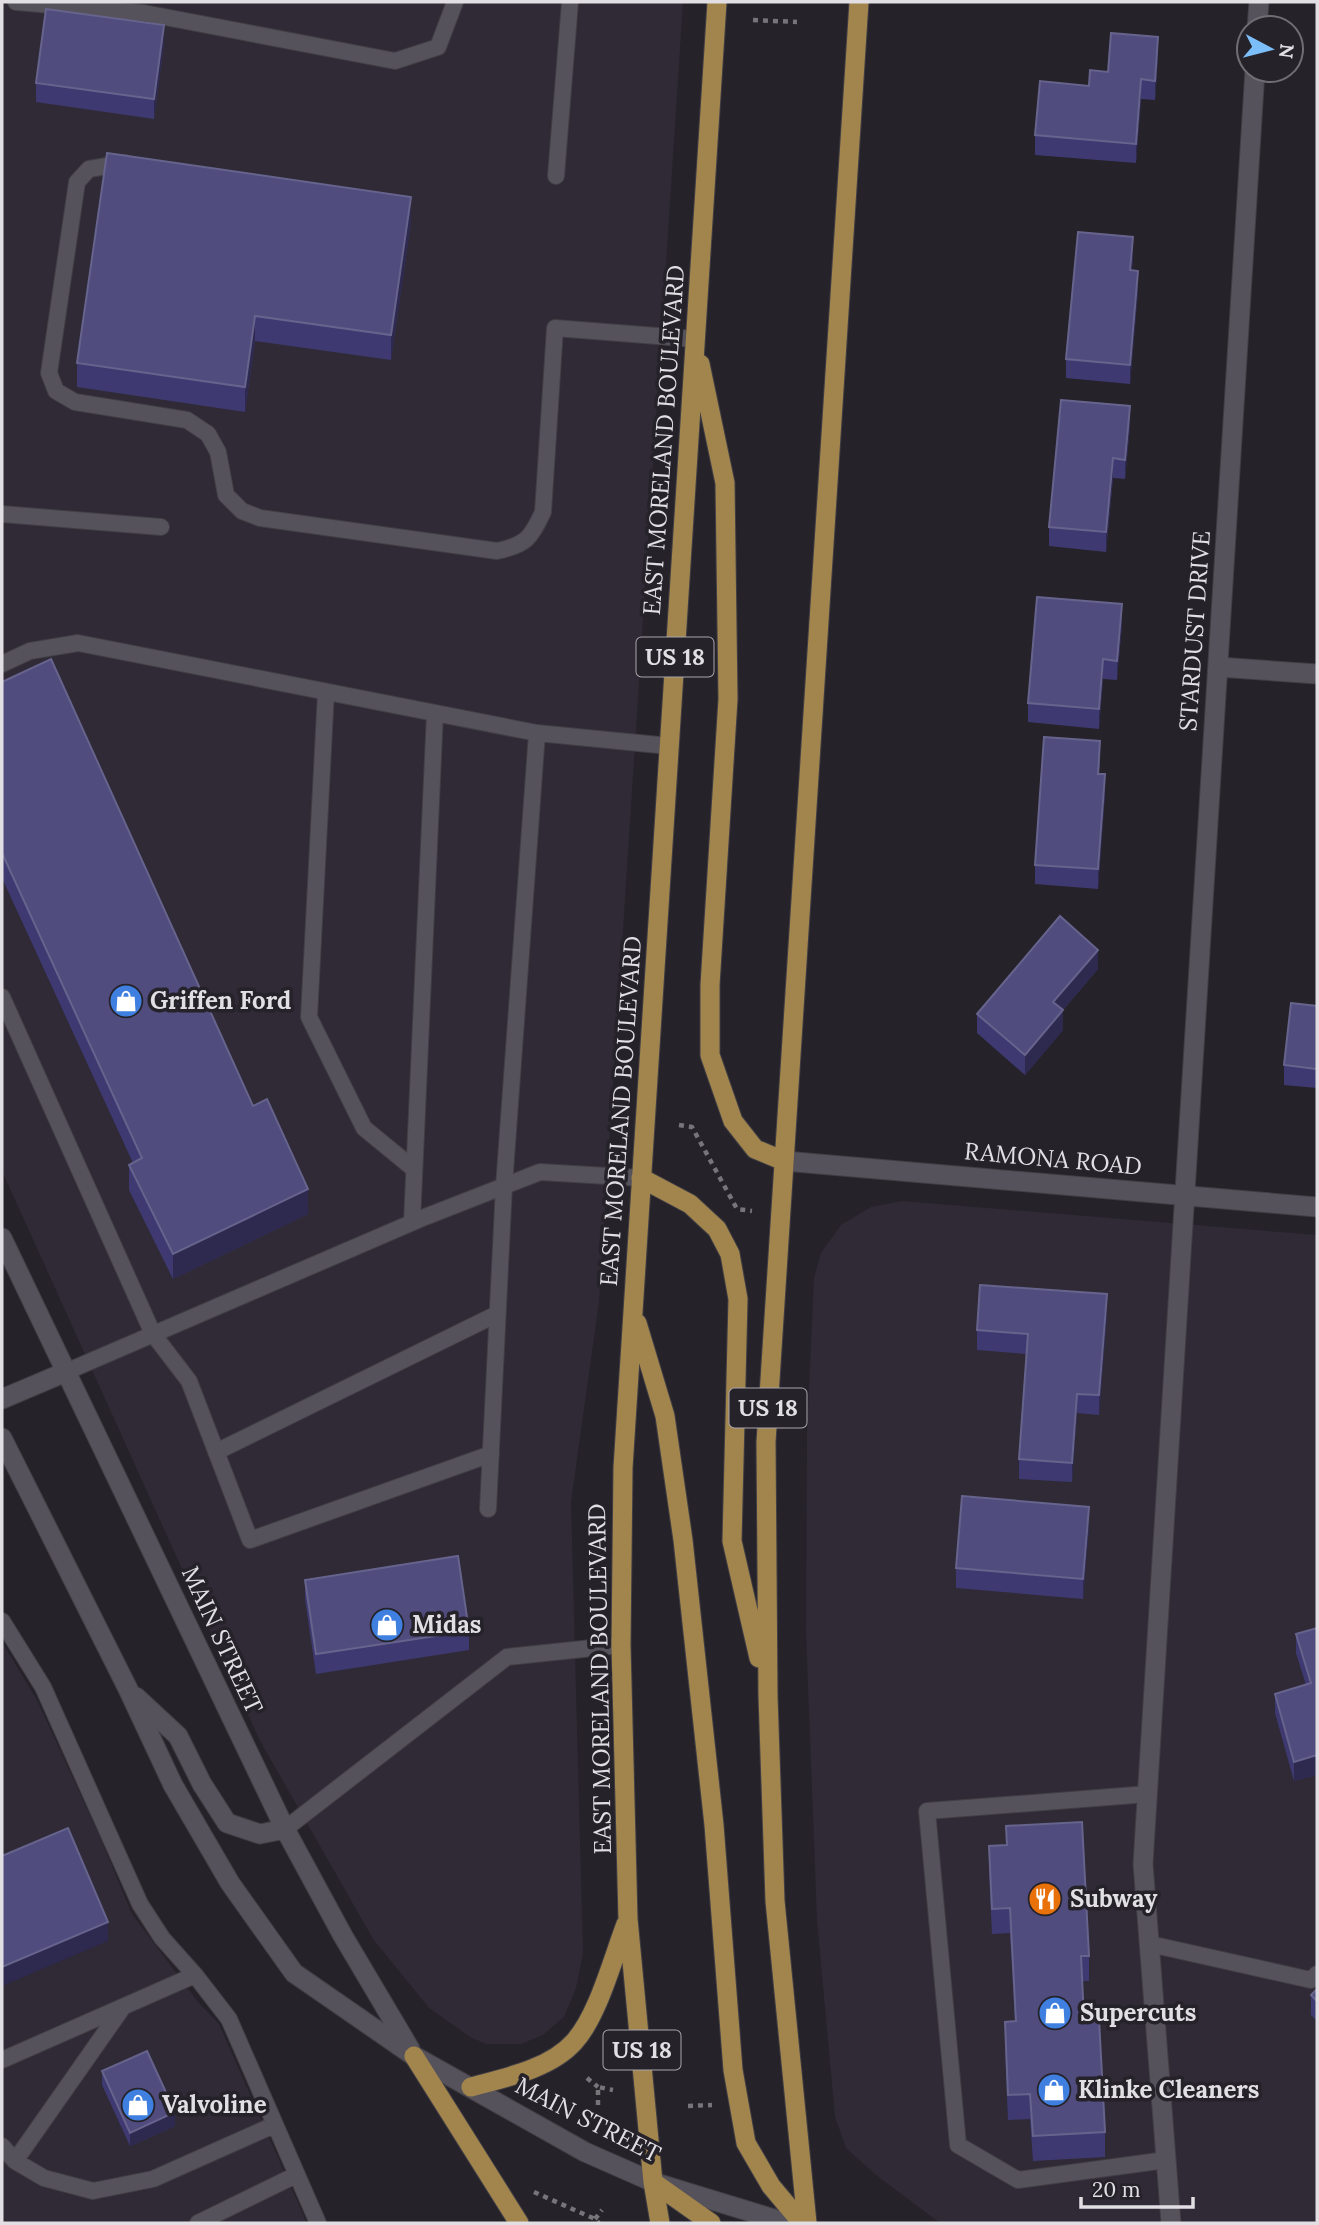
<svg xmlns="http://www.w3.org/2000/svg" width="1319" height="2225" font-family="Lora,serif">
	<rect width="100%" height="100%" fill="#252229"/>
	<path fill="#2f2a36" d="M2 2H683L599 1302 571 1502 583 1953 576 1988 564 2017 543 2035 521 2044H486L470 2037 429 2008 373 1939 259 1739 2 1171Z
		M902 1201 1317 1235V2223H940L876 2175 846 2148 835 2117 817 1920 806 1633 807 1433 814 1278 821 1253 841 1225 871 1207Z
		M2 1642 38 1702 100 1837 132 1914 198 2002 219 2024 307 2223H2Z"/>
	<g fill="none" stroke-linecap="round" stroke-linejoin="round">
		<defs>
			<path id="service" d="M16 2 144 13 395 61 438 47 455 2
				M125 163 89 169 77 182 49 373 56 391 75 402 187 420 208 434 218 452 226 495 242 511 260 518 497 551C526 545 531 538 543 512L555 328 695 339
				M556 176 570 2
				M2 514 161 527
				M2 664 30 651 78 643 537 733 669 746
				M326 692 309 1017 364 1128 414 1169
				M2 997 153 1334 189 1381 250 1540 491 1454
				M412 1222 435 713
				M68 1371 425 1217 540 1172 641 1178
				M216 1452 497 1314
				M488 1509 504 1186 537 733
				M2 1621 43 1687 140 1904 162 1938 195 1975 229 2019 318 2223
				M1148 1794 927 1811 958 2145 1018 2180 1166 2160
				M285 1829 507 1657 621 1645
				M1150 1944 1311 1980 1317 1974
				M2 2060 195 1975
				M2 2146 15 2161 44 2178 93 2191 153 2179 274 2125
				M15 2161 123 2007
				M198 2223 296 2175"/>
			<path id="minor" d="M1257 28 1259 2
				M1218 667 1317 674
				M784 1161 1317 1207
				M2 1399 68 1371
				M1171 2223 1143 1864 1255 70"/>
			<path id="secondary" d="M2 1238 285 1829 343 1936 410 2049
				M2 1438 128 1689 173 1785 230 1883 294 1973 414 2056 585 2152 653 2182 787 2223
				M136 1697 178 1736 202 1784 227 1823 260 1834 285 1829"/>
			<path id="primary" d="M700 364 725 483 728 699 710 985V1055L733 1121 755 1149 784 1161
				M641 1178 690 1204 717 1229 730 1254 738 1299 732 1541 759 1658
				M637 1323 665 1416 683 1540 714 1825 733 2070 746 2143 771 2186 802 2223
				M414 2056 519 2223
				M471 2087C504 2078 550 2069 574 2042 598 2016 613 1958 626 1924
				M653 2182 711 2223
				M660 2223 653 2182 628 1919 621 1645 623 1468 717 2
				M807 2223 775 1901 768 1696 766 1442 859 2"/>
		</defs>
		<use href="#service" stroke="#413e44" stroke-width="18"/>
		<use href="#minor" stroke="#413e44" stroke-width="21"/>
		<use href="#secondary" stroke="#413e44" stroke-width="21"/>
		<use href="#primary" stroke="#413e44" stroke-width="21"/>
		<path stroke="#77747a" stroke-width="4.5" stroke-dasharray="5 5" stroke-linecap="butt" d="M753 20 797 22
			M679 1125 692 1127 737 1209 752 1211
			M587 2078 598 2087
			M598 2105V2087L613 2090
			M688 2106 712 2105
			M534 2192 595 2219 599 2223
			M595 2219 602 2210"/>
		<use href="#service" stroke="#56525b" stroke-width="16"/>
		<use href="#minor" stroke="#56525b" stroke-width="19"/>
		<use href="#secondary" stroke="#56525b" stroke-width="19"/>
		<use href="#primary" stroke="#a1854d" stroke-width="19"/>
	</g>
	<path fill="#3e3a71" d="M164 44 154 119 36 102V83Z
		M1158 57 1155 100 1141 99 1136 163 1035 155V135L1089 86 1108 72Z
		M411 222 391 360 255 341 245 412 77 387V363Z
		M1133 256 1132 270 1138 291 1130 384 1066 378V359Z
		M1130 426 1125 479 1113 478 1106 552 1049 546V527Z
		M1122 624 1117 680 1103 679 1099 729 1028 722V703Z
		M2 682 253 1106 308 1214 173 1279 129 1190V1165L133 1163 2 878Z
		M1100 760 1099 774 1105 794 1098 889 1035 884V865Z
		M1317 894V922H1316Z
		M1098 969 1063 1010V1030L1025 1075 977 1033V1014Z
		M1317 1006V1088L1284 1085V1065Z
		M1107 1314 1099 1415 1077 1413 1072 1482 1019 1479V1459L1026 1354 977 1350V1330Z
		M1089 1527 1083 1599 956 1588V1568Z
		M305 1580 469 1631V1650L316 1674 305 1599Z
		M1317 1628V1775L1294 1781 1275 1713V1694L1306 1685 1296 1653V1634Z
		M1006 1826 1089 1956V1981H1082L1084 2020 1105 2132V2157L1033 2161 1030 2119 1008 2120 1005 2047V2022H1015L1010 1933 992 1934 989 1871V1846L1006 1845Z
		M1317 1989V2021L1311 2015V1995Z
		M102 2071 175 2126 130 2146 102 2085Z"/>
	<path fill="#2d294f" d="M164 25V44L154 119V99Z
		M1158 37V57L1155 100V81Z
		M1141 79V99L1136 163V144Z
		M411 197V222L391 360V335Z
		M1133 237V256L1130 290V270Z
		M1138 271V291L1130 384V365Z
		M255 316V341L245 412V387Z
		M1130 406V426L1125 479V460Z
		M1113 458V478L1106 552V532Z
		M1122 604V624L1117 680V661Z
		M1103 659V679L1099 729V709Z
		M1105 774V794L1098 889V869Z
		M1098 950V969L1053 1021V1002Z
		M1063 1010V1030L1025 1075V1055Z
		M308 1189V1214L173 1279V1254Z
		M1107 1294V1314L1099 1415V1395Z
		M1077 1394V1413L1072 1482V1463Z
		M1089 1507V1527L1083 1599V1579Z
		M1317 1755V1775L1294 1781V1762Z
		M108 1922V1941L2 1986V1967Z
		M175 2112V2126L130 2146V2133Z"/>
	<path fill="#504c7d" stroke="#66638d" stroke-width="2" d="M46 9 164 25 154 99 36 83Z
		M1111 33 1158 37 1155 81 1141 79 1136 144 1035 135 1040 81 1089 86 1090 70 1108 72Z
		M107 153 411 197 391 335 255 316 245 387 77 363Z
		M1078 232 1133 237 1130 270 1138 271 1130 365 1066 359Z
		M1061 400 1130 406 1125 460 1113 458 1106 532 1049 527Z
		M1037 597 1122 604 1117 661 1103 659 1099 709 1028 703Z
		M51 659 253 1106 267 1099 308 1189 173 1254 129 1165 142 1158 2 853V682Z
		M1044 737 1100 741 1098 774H1105L1098 869 1035 865Z
		M1060 916 1098 950 1053 1002 1063 1010 1025 1055 977 1014Z
		M1291 1003 1317 1006V1069L1284 1065Z
		M980 1285 1107 1294 1099 1395 1077 1394 1072 1463 1019 1459 1028 1334 977 1330Z
		M962 1496 1089 1507 1083 1579 956 1568Z
		M458 1556 469 1631 316 1654 305 1580Z
		M1317 1628V1755L1294 1762 1275 1694 1311 1683 1296 1634Z
		M1082 1822 1089 1956H1081L1084 2020 1099 2019 1105 2132 1033 2136 1030 2094 1008 2095 1005 2022 1016 2021 1010 1908 992 1909 989 1846 1007 1845 1006 1826Z
		M68 1828 108 1922 2 1967V1856Z
		M1317 1989V2001L1311 1995Z
		M147 2051 175 2112 130 2133 102 2071Z"/>
	<defs>
		<symbol id="shop-disc" viewBox="-11 -11 22 22"><circle r="9.5" fill="#3f7fe0" stroke="#252229"/><path d="M-5-2.5h2.3a2.7 3.5 0 0 1 5.4 0H5L5.5 6h-11ZM-1.5-2.5h3a1.5 2.3 0 0 0-3 0Z" fill="#fff"/></symbol>
		<symbol id="restaurant-disc" viewBox="-11 -11 22 22"><circle r="9.5" fill="#e8710a" stroke="#252229"/><path d="M-5-6h1v4h1v-4h1v4h1v-4h1v5L-1.5 .5V6h-2V.5L-5-1ZM5-6V6H3V1.5H1.5Q1.5-4 5-6Z" fill="#fff"/></symbol>
	</defs>
	<g fill-rule="evenodd">
		<use href="#shop-disc" x="107" y="982" width="38" height="38"/>
		<use href="#shop-disc" x="368" y="1606" width="38" height="38"/>
		<use href="#restaurant-disc" x="1026" y="1880" width="38" height="38"/>
		<use href="#shop-disc" x="1036" y="1994" width="38" height="38"/>
		<use href="#shop-disc" x="1035" y="2071" width="38" height="38"/>
		<use href="#shop-disc" x="119" y="2086" width="38" height="38"/>
	</g>
	<g text-anchor="middle" stroke-width="7" stroke-linejoin="round" paint-order="stroke">
		<g fill="#252229" stroke="#a9a6ac" stroke-width="2">
			<rect x="636.5" y="637.5" width="77" height="39" rx="5"/>
			<rect x="729.5" y="1388.5" width="77" height="39" rx="5"/>
			<rect x="603.5" y="2030.5" width="77" height="39" rx="5"/>
		</g>
		<g font-size="23" font-weight="bold" fill="#e1dfe4">
			<text x="675" y="665">US 18</text>
			<text x="768" y="1416">US 18</text>
			<text x="642" y="2058">US 18</text>
		</g>
		<g font-size="24" fill="#e1dfe4" stroke="#252229">
			<text transform="translate(664 440) rotate(-86)" y="8">EAST MORELAND BOULEVARD</text>
			<text transform="translate(1195 631) rotate(-86)" y="8">STARDUST DRIVE</text>
			<text transform="translate(621 1111) rotate(-86)" y="8">EAST MORELAND BOULEVARD</text>
			<text transform="translate(1053 1159) rotate(5)" y="8">RAMONA ROAD</text>
			<text transform="translate(222 1640) rotate(65)" y="8">MAIN STREET</text>
			<text transform="translate(600 1679) rotate(-91)" y="8">EAST MORELAND BOULEVARD</text>
			<text transform="translate(588 2120) rotate(27)" y="8">MAIN STREET</text>
		</g>
		<g font-size="24" font-weight="bold" fill="#e1dfe4" stroke="#252229" text-anchor="start">
			<text x="150" y="1009">Griffen Ford</text>
			<text x="412" y="1633">Midas</text>
			<text x="1070" y="1907">Subway</text>
			<text x="1080" y="2021">Supercuts</text>
			<text x="1078" y="2098">Klinke Cleaners</text>
			<text x="162" y="2113">Valvoline</text>
		</g>
	</g>
	<rect width="1319" height="2225" fill="none" stroke="#e1dfe4" stroke-width="7"/>
	<g transform="translate(1270 49) rotate(97)"><circle r="33" fill="#252229" stroke="#706e74" stroke-width="2"/>
	<path d="M0-5L12 26L0 18L-12 26Z" fill="#7cbef9"/>
	<text y="-10" font-size="19" font-weight="bold" text-anchor="middle" fill="#e1dfe4">N</text>
	</g>
	<path d="M1081 2197v10h112v-10" fill="none" stroke="#e1dfe4" stroke-width="3.5"/>
	<text x="1092" y="2197" font-size="21" fill="#e1dfe4" stroke="#252229" stroke-width="5" paint-order="stroke">20 m</text>
</svg>
